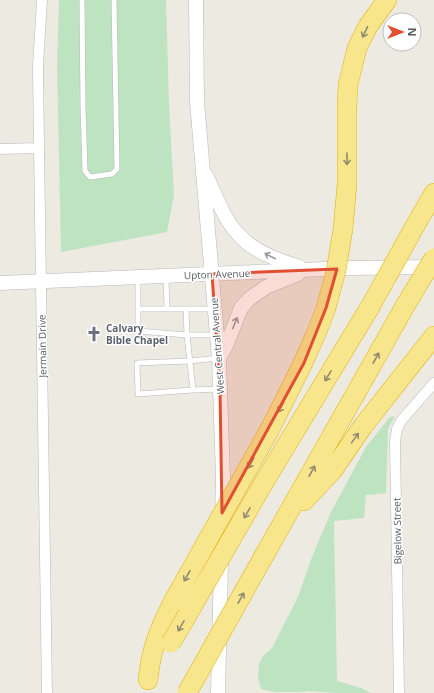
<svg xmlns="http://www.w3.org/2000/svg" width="434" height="693" font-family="'Open Sans',sans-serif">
	<rect width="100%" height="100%" fill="#eceae1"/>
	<path fill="#bee3c1" d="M59 0H166L169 105 174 195 167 232 61 252 57 65Z
		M395 416 388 429 386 493 366 495 364 518 334 521 337 681 361 688 371 693H337L308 691 299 692H275L261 689 258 678 259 664 263 656 272 648 298 597 312 557 331 512 366 447 390 417Z"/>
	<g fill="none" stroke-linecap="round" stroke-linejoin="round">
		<defs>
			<path id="lane" d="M82 0 83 107 85 171 90 177 112 174 117 169 114 0
				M138 277V331L187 335H216
				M166 278 167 309
				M138 309H214
				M186 309 187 335 193 390 219 389
				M193 390 138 394 137 363 190 361 218 358"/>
			<path id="street" d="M42 0 38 66 39 148 47 693
				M0 149 39 148
				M399 693 395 441 397 429 401 421 434 383"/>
			<path id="secondary" d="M196 0 197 102 219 358 223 477 218 693
				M206 175C215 194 224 220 239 235 254 252 278 260 299 267
				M0 283 350 268 434 267
				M219 358 226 346 241 308 249 299 266 287 298 274"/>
			<path id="highway" d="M415 226 434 193
				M343 229 347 184V108L348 85 357 48 368 26 387 0
				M270 429C290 389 311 350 326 308
				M266 479 370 307
				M304 501 333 470 363 426 434 336
				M265 554 405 306
				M148 680C151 649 159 629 173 602"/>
		</defs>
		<use href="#lane" stroke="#b6b8bd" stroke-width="6"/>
		<use href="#street" stroke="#b6b8bd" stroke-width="11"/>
		<use href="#secondary" stroke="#b7b9bf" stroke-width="15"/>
		<use href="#highway" stroke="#e3b20a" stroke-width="20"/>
		<use href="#lane" stroke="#fff" stroke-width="5"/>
		<use href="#street" stroke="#fff" stroke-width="10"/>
		<use href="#secondary" stroke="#fff" stroke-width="14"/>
		<use href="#highway" stroke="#f8e68c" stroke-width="19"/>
		<defs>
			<path id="highway-bridge" d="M405 306 434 258
				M370 307 415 226
				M326 308 336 271 343 229
				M173 602 270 429
				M171 643 266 479
				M187 693 265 554"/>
		</defs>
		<use href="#highway-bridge" stroke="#e3b20a" stroke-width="20" stroke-linecap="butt"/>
		<use href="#highway-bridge" stroke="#f8e68c" stroke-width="19"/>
	</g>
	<defs><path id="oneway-shaft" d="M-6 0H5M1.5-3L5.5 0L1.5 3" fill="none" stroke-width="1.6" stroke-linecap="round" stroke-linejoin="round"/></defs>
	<g stroke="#918c70">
		<use href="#oneway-shaft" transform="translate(365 32) rotate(116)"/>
		<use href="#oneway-shaft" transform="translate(347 159) rotate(90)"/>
		<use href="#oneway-shaft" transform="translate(376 358) rotate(-61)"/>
		<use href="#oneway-shaft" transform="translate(328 376) rotate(121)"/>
		<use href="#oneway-shaft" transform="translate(281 407) rotate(117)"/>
		<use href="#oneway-shaft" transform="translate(355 438) rotate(-55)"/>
		<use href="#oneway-shaft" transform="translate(251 463) rotate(119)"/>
		<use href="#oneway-shaft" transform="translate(312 471) rotate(-61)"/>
		<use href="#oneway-shaft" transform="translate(247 513) rotate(120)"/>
		<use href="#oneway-shaft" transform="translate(187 576) rotate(119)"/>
		<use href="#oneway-shaft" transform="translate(241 598) rotate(-61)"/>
		<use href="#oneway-shaft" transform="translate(181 626) rotate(120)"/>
	</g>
	<g stroke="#9b9da0">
		<use href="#oneway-shaft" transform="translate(270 256) rotate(-153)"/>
		<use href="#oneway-shaft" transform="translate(235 323) rotate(-68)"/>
	</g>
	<path fill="#e14f32" fill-opacity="0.2" stroke="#e14f32" stroke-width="3" stroke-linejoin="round" d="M337 269 326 308 304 363 222 513 220 389 212 274Z"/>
	<defs>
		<symbol id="church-bare" viewBox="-9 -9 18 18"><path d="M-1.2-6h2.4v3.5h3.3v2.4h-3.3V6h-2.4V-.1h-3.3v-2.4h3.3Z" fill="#6b7280" stroke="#fff" stroke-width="2.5" paint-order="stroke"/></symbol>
	</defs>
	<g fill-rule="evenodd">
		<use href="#church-bare" x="83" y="323" width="22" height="22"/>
	</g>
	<g text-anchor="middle" stroke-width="3" stroke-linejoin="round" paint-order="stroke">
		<g font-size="10" fill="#595c61" stroke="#fff">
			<text transform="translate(217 274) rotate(-2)" y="4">Upton Avenue</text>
			<text transform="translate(42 346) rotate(-91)" y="4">Jermain Drive</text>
			<text transform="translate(217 346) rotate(-94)" y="4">West Central Avenue</text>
			<text transform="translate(397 531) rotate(-91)" y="4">Bigelow Street</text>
		</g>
		<g font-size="10" font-weight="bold" fill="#5b616d" stroke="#fff" text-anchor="start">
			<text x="106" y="332">Calvary<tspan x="106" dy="12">Bible Chapel</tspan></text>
		</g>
	</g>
	<g transform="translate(402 32) rotate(90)"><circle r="19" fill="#ffffff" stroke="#bdbec0"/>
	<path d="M0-3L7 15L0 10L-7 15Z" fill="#e14f32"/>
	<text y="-6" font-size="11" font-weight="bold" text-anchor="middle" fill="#595c61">N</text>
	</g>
</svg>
